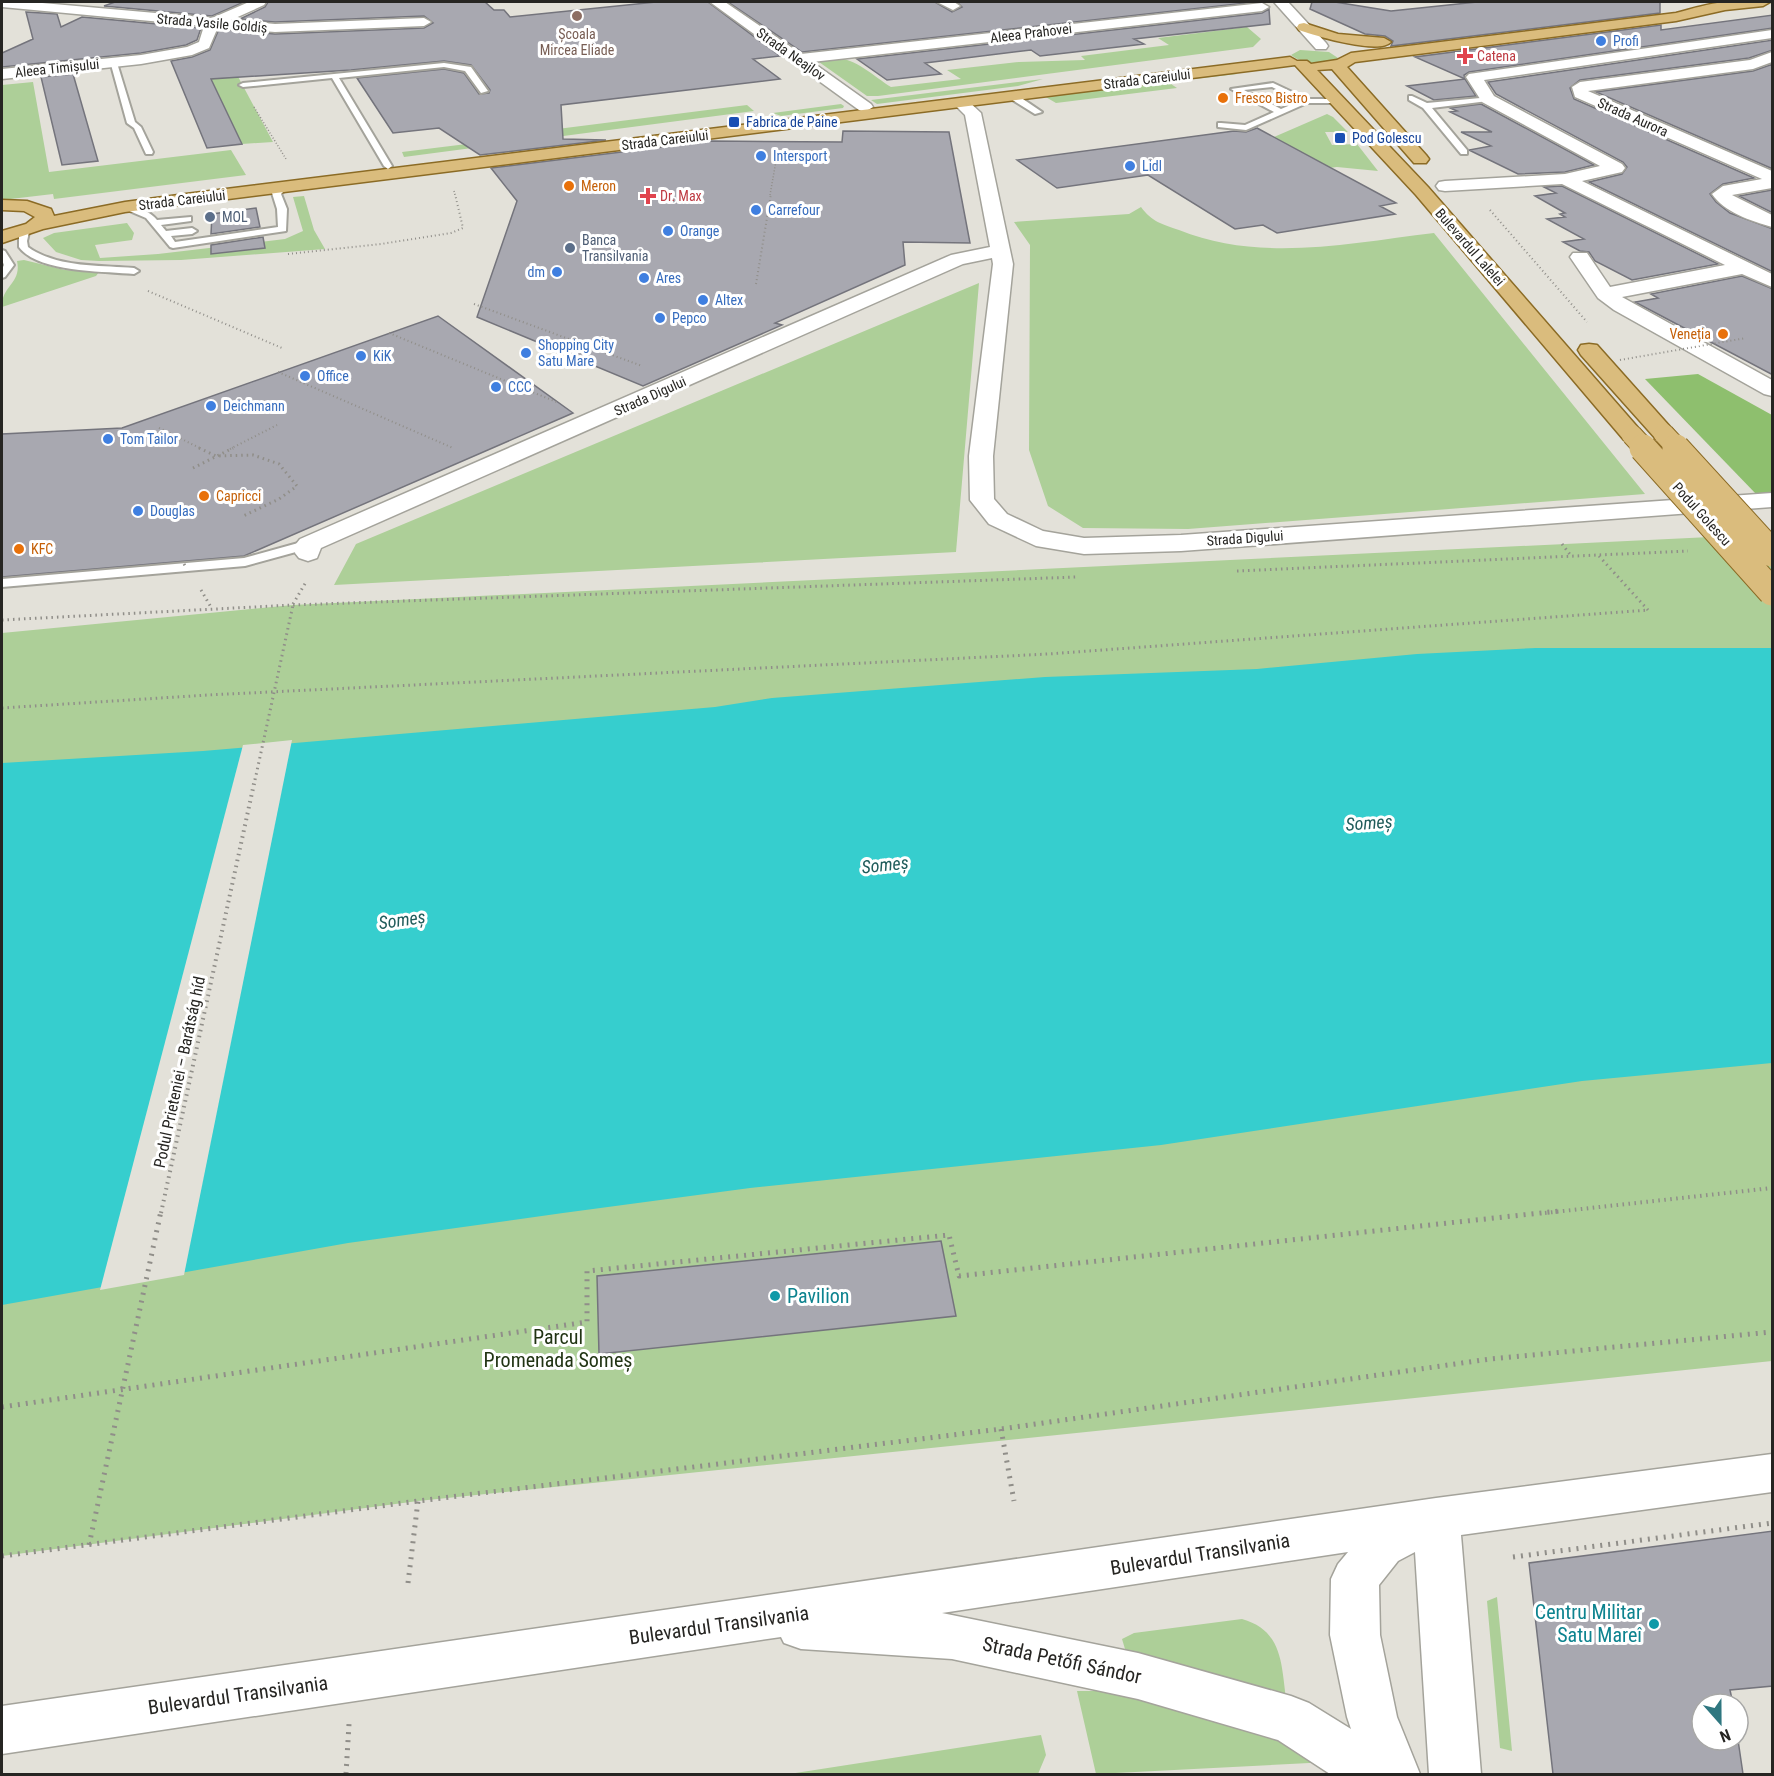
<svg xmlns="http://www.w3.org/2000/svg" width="1774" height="1776" font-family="'Roboto Condensed',sans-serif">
	<rect width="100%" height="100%" fill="#e3e1d9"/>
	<path fill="#adcf98" d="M1247 27 1261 39 1253 47 878 96H867L819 62C846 48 869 73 891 87L961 79 947 70 1019 62 1085 60 1081 56 1169 45 1158 38Z
		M1300 50 1329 52 1338 58C1326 66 1302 64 1291 55Z
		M227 56 273 142 242 144 202 59Z
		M1231 71 1237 74 1168 82 1177 88 1056 103 1044 96Z
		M1043 79 1018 86 877 104 871 100Z
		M33 82 49 172 231 150 246 175 54 199 53 194 2 200V85Z
		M841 104 844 106 843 108 781 116 773 113Z
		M747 105 754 111 404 157 402 152 491 141 487 138Z
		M1327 114 1333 117 1348 132H1325L1332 145 1357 144 1378 171 1337 167 1312 170 1274 137Z
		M304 196 314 230 325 249 181 260 99 261 81 260 56 252 43 238 54 233 127 223 134 233 132 240 95 245 100 258 158 254 285 239 303 231 293 197Z
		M1141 207C1152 222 1162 224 1179 230 1260 263 1350 243 1434 233L1645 494 1188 529 1083 528 1048 506 1029 450 1030 245 1014 222 1129 214Z
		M24 260 65 270 99 272 96 276 2 307C1 286 22 283 17 261Z
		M979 283 956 552 334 585 356 544Z
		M1772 534V1361L418 1501 2 1556V633L293 605Z
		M1497 1597 1512 1751 1500 1748 1487 1601Z
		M1242 1619C1285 1631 1281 1668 1287 1705L1132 1658 1125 1649 1122 1639 1134 1633Z
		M1077 1691H1149L1190 1699 1329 1762 1096 1774Z
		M1041 1735 1046 1755 1038 1774H789Z"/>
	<path fill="#8ebf6e" d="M1698 374 1772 415V494L1757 495 1645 379Z"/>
	<path fill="#36cece" d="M1536 648H1772V1063L1582 1081 1161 1145 750 1188 563 1213 348 1243 2 1305V763L203 751 715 707 772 698 1045 677 1257 669 1417 654Z"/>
	<path fill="#e3e1d9" d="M292 740 184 1275 100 1290 243 745Z"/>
	<path fill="#a8a8b0" stroke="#74747c" stroke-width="1.5" d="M115 2H244L212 16 104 6Z
		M268 2H485L494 10H504L510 17 656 2H708L780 56 753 59 780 79 561 105 563 139 606 140 480 155 439 128 393 133 357 78 444 69 464 73 479 94 489 93 490 90 471 65 444 61 351 70 211 79 242 144 207 148 171 61 192 57 210 50 219 29 275 34 424 28 433 23 424 16 275 22 240 19 265 7Z
		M728 2H935L952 12 962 7 957 2H1255L802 52Z
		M1312 2H1335L1391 11 1477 2H1660V13L1391 46 1393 41 1385 36 1365 34 1310 9Z
		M1269 9 1270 24 1134 39 1144 44 1040 56 1031 50 925 63 941 74 887 80 857 59 1262 13Z
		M26 12 57 14 61 27 82 17 201 28 197 40 186 45 141 53 2 67V53L33 39Z
		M1773 15V28L1469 72 1464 75 1465 79 1415 57 1661 25V30Z
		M1773 40V50L1749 58 1580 80 1570 88 1574 99 1754 178 1723 184 1710 194 1716 202 1730 213 1773 229V272L1589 182 1622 174 1627 167 1623 162 1496 94 1488 82Z
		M1773 64V169L1596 92 1753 71Z
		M73 74 98 161 62 165 41 77Z
		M1465 79 1476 96 1434 100 1407 86Z
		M1481 104 1594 165 1565 172 1518 174 1469 150 1491 146 1461 132H1492L1450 112 1457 111 1450 108Z
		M1257 128 1396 203 1380 206 1395 214 1277 233 1263 225 1235 229 1148 175 1057 188 1017 160 1234 131 1246 132Z
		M843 131 949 132 970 243 903 242 905 265 775 323 782 325 643 386 477 317 517 201 491 168 711 141 842 142Z
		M1562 186 1718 264 1632 280 1595 261 1589 252 1580 251 1563 242 1584 239 1547 219 1565 217 1560 214 1565 213 1535 196 1556 193 1544 187Z
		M1772 190 1773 213 1739 196Z
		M256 208 260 227 211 234 212 214Z
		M263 237 265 248 211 254V245Z
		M1742 276 1773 289V375L1635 302 1658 298 1651 294Z
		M438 316 573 413 244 556 2 577V434L122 428Z
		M941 1241 956 1316 599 1354 597 1276Z
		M1773 1531V1686L1730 1690 1733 1704H1702V1740H1738L1743 1774H1553L1529 1563Z"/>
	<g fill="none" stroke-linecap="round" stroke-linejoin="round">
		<defs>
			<path id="service" d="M110 61 117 63 135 122 141 127 153 152 152 154H146L134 128 127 123Z
				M444 63 471 67 488 91 481 93 465 71 444 67 339 78 392 166 388 169 384 166 332 78 243 87 239 85 243 83Z
				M1273 83 1307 99H1336L1340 101 1336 103H1307L1246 130 1218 127V123H1221L1245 125 1274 112 1231 89ZM1272 87 1300 101 1281 109 1244 90Z
				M1011 95H1017L1042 112 1035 114 1011 99Z
				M1412 96 1427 103 1491 97 1492 99 1488 101 1432 108 1467 150V154H1461L1423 108 1409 100V96Z
				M284 184 288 187 281 194 287 209 286 231 173 248 170 247 146 218 120 207C130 201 151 212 157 220L191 217V221L161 225 166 231 192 228 197 231 192 234 171 236 175 242 278 227 277 209 272 193Z
				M24 229 29 232 27 241 28 247C57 268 100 265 134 268L139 271 134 274C104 271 38 273 19 247V234Z
				M2 250 5 251 14 265 5 277 2 278V269L4 265 2 260Z
				M309 540 314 541 315 544 314 547 245 566 2 587V579L244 558Z"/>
			<path id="minor" d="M2 2H31L212 18 249 2H266L264 5 231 20 275 24 424 18 431 22 424 26 275 32 218 27 209 48 192 55 141 64 2 79V69L141 55 187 47 199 42 204 26 2 7Z
				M710 2H725L801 54 1262 3 1269 7 1262 11 812 62 871 104 873 107 865 112 859 110Z
				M937 2H954L960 6 953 10Z
				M1772 30V38L1484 80 1494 96 1622 164 1625 168 1622 172 1582 181 1772 274V287L1742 274 1622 297 1772 380V396L1764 394 1614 310 1598 298 1570 257 1573 253H1587L1610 287 1725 265 1562 184 1445 191 1439 190 1436 186 1439 182 1445 181 1565 174 1600 166 1482 102 1466 77 1469 74Z
				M1772 52V62L1753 69 1588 91 1772 171V188L1732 195 1772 215V227C1751 221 1724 212 1712 194L1723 186 1762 179 1575 97 1572 87 1580 82 1750 60Z
				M961 98 967 100 981 113 1013 264 993 456 994 499 1007 514 1043 531 1084 538 1181 535 1772 493V507L1181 551 1084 554 1036 546 989 524 970 500 969 456 993 264 992 258 963 264 321 548 317 558 308 561 299 558 295 553 296 544 300 539 951 255 990 247 965 115 953 103Z"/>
			<path id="tertiary" d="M1274 2H1288L1326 43 1328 46 1326 49H1316Z
				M1772 1454V1492L1461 1535 1481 1774H1429L1415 1552 1398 1561 1379 1585 1380 1635 1397 1717 1420 1774H1330L1278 1740 1138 1699 952 1659 801 1649 784 1643 781 1637 2 1754V1706L1436 1498ZM1348 1552 1338 1564 1331 1579 1330 1635 1347 1717 1351 1729 1309 1703 1291 1696 1138 1653 942 1613Z"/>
			<path id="primary" d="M1726 2H1770L1763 6 1725 10 1676 21 1355 62 1347 67 1426 155 1429 159 1426 163H1414L1332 69 1317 70 1428 187 1640 430 1644 435 1640 440 1632 442 1624 440 1416 195 1295 65 125 212 43 229 2 243V231L26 224 35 217 24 211 2 210V200L27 201 51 209 54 216 125 202 186 194 1290 57 1297 61H1307L1311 64 1337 60 1351 53 1676 13C1695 8 1706 4 1726 2Z
				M1304 23 1338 34 1384 38 1391 42C1379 55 1316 36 1299 30L1297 27 1299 24Z
				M1589 344 1597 345 1672 429 1676 434 1672 439 1664 441 1656 439 1581 355 1578 350 1581 345Z"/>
		</defs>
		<use href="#service" stroke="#a4a39b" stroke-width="4"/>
		<use href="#minor" stroke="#a4a39b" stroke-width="3"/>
		<use href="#tertiary" stroke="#a4a39b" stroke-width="3"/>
		<use href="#primary" stroke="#8b6b25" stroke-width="3"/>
		<path stroke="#908e89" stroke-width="1.5" stroke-dasharray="1 2" stroke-linecap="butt" d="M254 107 286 159
			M454 191 455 195
			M770 195 776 161"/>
		<path stroke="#908e89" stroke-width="2" stroke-dasharray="1 3" stroke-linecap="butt" d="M1490 210 1587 322
			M288 254 381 244 451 233 463 228 455 194
			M756 284 771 194
			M148 291 282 348
			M474 304 642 366
			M389 333 559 403
			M278 372 453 448
			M159 428 202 449
			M230 449 277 425"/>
		<path stroke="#908e89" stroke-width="3" stroke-dasharray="1.5 4" stroke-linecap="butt" d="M199 448 216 456 253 455 279 464 297 486 279 499 241 517
			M193 468 233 448
			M1562 544 1572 557
			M1599 556 1648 610
			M1237 571 1688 551
			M201 590 212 609
			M293 604 306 582
			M2 620 293 605 1077 577
			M2 708 208 695 1048 654 1649 610"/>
		<path stroke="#908e89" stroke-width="4" stroke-dasharray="1.5 4.5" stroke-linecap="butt" d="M1545 1213 1772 1188"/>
		<path stroke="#908e89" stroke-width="5" stroke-dasharray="2 6" stroke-linecap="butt" d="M2 1407 587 1322V1271L949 1235 959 1276 1559 1211
			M1001 1429 1014 1501
			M2 1556 418 1501 1001 1429 1490 1359 1772 1332
			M1513 1557 1772 1523
			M408 1583 418 1501
			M346 1774 349 1724"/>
		<use href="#service" fill="#fff" fill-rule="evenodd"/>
		<use href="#minor" fill="#fff" fill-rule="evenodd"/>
		<use href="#tertiary" fill="#fff" fill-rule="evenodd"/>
		<use href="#primary" fill="#dabc7d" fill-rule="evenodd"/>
		<defs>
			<path id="primary-bridge-far1" d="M1664 434 1678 449
				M1632 435 1645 449"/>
			<path id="primary-bridge" d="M1643 448 1772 592
				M1676 448 1772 553"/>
		</defs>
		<use href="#primary-bridge-far1" stroke="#8b6b25" stroke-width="22" stroke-linecap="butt"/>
		<use href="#primary-bridge" stroke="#8b6b25" stroke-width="29" stroke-linecap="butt"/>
		<path stroke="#908e89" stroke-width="2" stroke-dasharray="1 3" stroke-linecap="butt" d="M1620 360 1746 338"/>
		<path stroke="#908e89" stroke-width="3" stroke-dasharray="1.5 4" stroke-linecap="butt" d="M184 564 186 567
			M255 780 293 605"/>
		<path stroke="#908e89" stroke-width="4" stroke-dasharray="1.5 4.5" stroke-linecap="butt" d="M161 1213 255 779"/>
		<path stroke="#908e89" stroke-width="5" stroke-dasharray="2 6" stroke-linecap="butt" d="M89 1545 161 1211"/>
		<use href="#primary-bridge-far1" stroke="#dabc7d" stroke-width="20"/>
		<use href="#primary-bridge" stroke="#dabc7d" stroke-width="27"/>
	</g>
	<circle fill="#8d6e63" stroke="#fff" stroke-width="2" cx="577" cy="16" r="6"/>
	<g fill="#3f7fe0" stroke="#fff" stroke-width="2">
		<circle cx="1601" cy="41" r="6"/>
		<circle cx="761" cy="156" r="6"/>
		<circle cx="1130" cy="166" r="6"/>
		<circle cx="756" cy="210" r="6"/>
		<circle cx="668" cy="231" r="6"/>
		<circle cx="557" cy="272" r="6"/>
		<circle cx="644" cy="278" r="6"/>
		<circle cx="703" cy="300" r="6"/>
		<circle cx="660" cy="318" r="6"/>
		<circle cx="526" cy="353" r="6"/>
		<circle cx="361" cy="356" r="6"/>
		<circle cx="305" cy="376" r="6"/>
		<circle cx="496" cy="387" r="6"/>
		<circle cx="211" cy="406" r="6"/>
		<circle cx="108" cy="439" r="6"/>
		<circle cx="138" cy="511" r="6"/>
	</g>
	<g fill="#e0444e" stroke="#fff" stroke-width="2">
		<path d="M1462 47h6v6h6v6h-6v6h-6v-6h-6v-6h6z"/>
		<path d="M645 187h6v6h6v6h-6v6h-6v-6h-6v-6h6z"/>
	</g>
	<g fill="#e8710a" stroke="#fff" stroke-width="2">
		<circle cx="1223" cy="98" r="6"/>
		<circle cx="569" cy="186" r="6"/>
		<circle cx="1723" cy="334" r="6"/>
		<circle cx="204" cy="496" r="6"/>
		<circle cx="19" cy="549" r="6"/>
	</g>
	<g fill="#1a4fb4" stroke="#fff" stroke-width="2">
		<rect x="728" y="116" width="12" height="12" rx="3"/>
		<rect x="1334" y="132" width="12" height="12" rx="3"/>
	</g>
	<g fill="#5c6f8a" stroke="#fff" stroke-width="2">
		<circle cx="210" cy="217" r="6"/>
		<circle cx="570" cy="248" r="6"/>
	</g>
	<g fill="#0f9aa8" stroke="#fff" stroke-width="2">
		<circle cx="775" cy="1296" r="6"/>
		<circle cx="1654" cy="1624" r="6"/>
	</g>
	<g text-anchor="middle" stroke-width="6" stroke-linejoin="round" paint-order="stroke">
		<g font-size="14" fill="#262522" stroke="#fff">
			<text transform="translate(212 23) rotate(5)" y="5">Strada Vasile Goldiș</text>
			<text transform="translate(1031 33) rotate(-7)" y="5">Aleea Prahovei</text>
			<text transform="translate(791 54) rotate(35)" y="5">Strada Neajlov</text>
			<text transform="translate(57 68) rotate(-6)" y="5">Aleea Timișului</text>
			<text transform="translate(1147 79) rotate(-7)" y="5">Strada Careiului</text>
			<text transform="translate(1633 117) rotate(24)" y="5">Strada Aurora</text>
			<text transform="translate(665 140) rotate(-7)" y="5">Strada Careiului</text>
			<text transform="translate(182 200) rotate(-7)" y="5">Strada Careiului</text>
			<text transform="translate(1470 247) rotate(49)" y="5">Bulevardul Lalelei</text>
			<text transform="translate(650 396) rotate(-24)" y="5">Strada Digului</text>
			<text transform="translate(1702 514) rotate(48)" y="5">Podul Golescu</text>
			<text transform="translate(1245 538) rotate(-4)" y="5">Strada Digului</text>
		</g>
		<g font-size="14" fill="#785e54" stroke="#fff">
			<text x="577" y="39">Școala<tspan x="577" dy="16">Mircea Eliade</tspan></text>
		</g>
		<g font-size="14" fill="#366cbe" stroke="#fff" text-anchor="start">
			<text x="1613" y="46">Profi</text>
			<text x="773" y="161">Intersport</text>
			<text x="1142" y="171">Lidl</text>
			<text x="768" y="215">Carrefour</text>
			<text x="680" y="236">Orange</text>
			<text x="545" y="277" text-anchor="end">dm</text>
			<text x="656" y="283">Ares</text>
			<text x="715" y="305">Altex</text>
			<text x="672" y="323">Pepco</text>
			<text x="538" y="350">Shopping City<tspan x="538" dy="16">Satu Mare</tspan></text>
			<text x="373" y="361">KiK</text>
			<text x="317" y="381">Office</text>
			<text x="508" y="392">CCC</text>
			<text x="223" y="411">Deichmann</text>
			<text x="120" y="444">Tom Tailor</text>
			<text x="150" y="516">Douglas</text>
		</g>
		<g font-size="14" fill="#be3a42" stroke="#fff" text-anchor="start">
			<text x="1477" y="61">Catena</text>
			<text x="660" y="201">Dr. Max</text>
		</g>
		<g font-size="14" fill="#c56008" stroke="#fff" text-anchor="start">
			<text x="1235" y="103">Fresco Bistro</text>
			<text x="581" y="191">Meron</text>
			<text x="1711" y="339" text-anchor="end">Veneția</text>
			<text x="216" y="501">Capricci</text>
			<text x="31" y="554">KFC</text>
		</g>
		<g font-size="14" fill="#164399" stroke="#fff" text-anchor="start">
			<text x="746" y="127">Fabrica de Paine</text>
			<text x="1352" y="143">Pod Golescu</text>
		</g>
		<g font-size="14" fill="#4e5e75" stroke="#fff" text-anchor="start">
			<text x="222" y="222">MOL</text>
			<text x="582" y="245">Banca<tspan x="582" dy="16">Transilvania</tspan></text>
		</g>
		<g font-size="16" fill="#262522" stroke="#fff">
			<text transform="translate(179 1072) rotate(-78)" y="6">Podul Prieteniei – Barátság híd</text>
		</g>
		<g font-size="18" font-style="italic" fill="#205c5b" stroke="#fff">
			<text transform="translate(1369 823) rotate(-4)" y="6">Someș</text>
			<text transform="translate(885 865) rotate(-6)" y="6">Someș</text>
			<text transform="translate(402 920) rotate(-8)" y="6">Someș</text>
		</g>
		<g font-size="20" fill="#0d838f" stroke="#fff" text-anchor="start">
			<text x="787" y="1303">Pavilion</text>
			<text x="1642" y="1619" text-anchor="end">Centru Militar<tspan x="1642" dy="23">Satu Mareî</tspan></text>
		</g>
		<g font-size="20" fill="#213413" stroke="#fff">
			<text x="558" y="1344">Parcul<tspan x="558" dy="23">Promenada Someș</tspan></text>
		</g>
		<g font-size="20" fill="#262522" stroke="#fff">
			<text transform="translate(1200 1554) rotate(-9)" y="7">Bulevardul Transilvania</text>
			<text transform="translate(719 1625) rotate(-8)" y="7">Bulevardul Transilvania</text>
			<text transform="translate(1062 1660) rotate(12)" y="7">Strada Petőfi Sándor</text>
			<text transform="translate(238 1695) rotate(-8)" y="7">Bulevardul Transilvania</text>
		</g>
	</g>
	<rect width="1774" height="1776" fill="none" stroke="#262522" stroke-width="6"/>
	<g transform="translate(1720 1722) rotate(159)"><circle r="28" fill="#ffffff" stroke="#a8a8a7" stroke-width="1.5"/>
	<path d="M0-4.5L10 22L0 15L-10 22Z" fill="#2f7780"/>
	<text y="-9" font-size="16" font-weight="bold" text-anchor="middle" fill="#262522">N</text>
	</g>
</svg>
